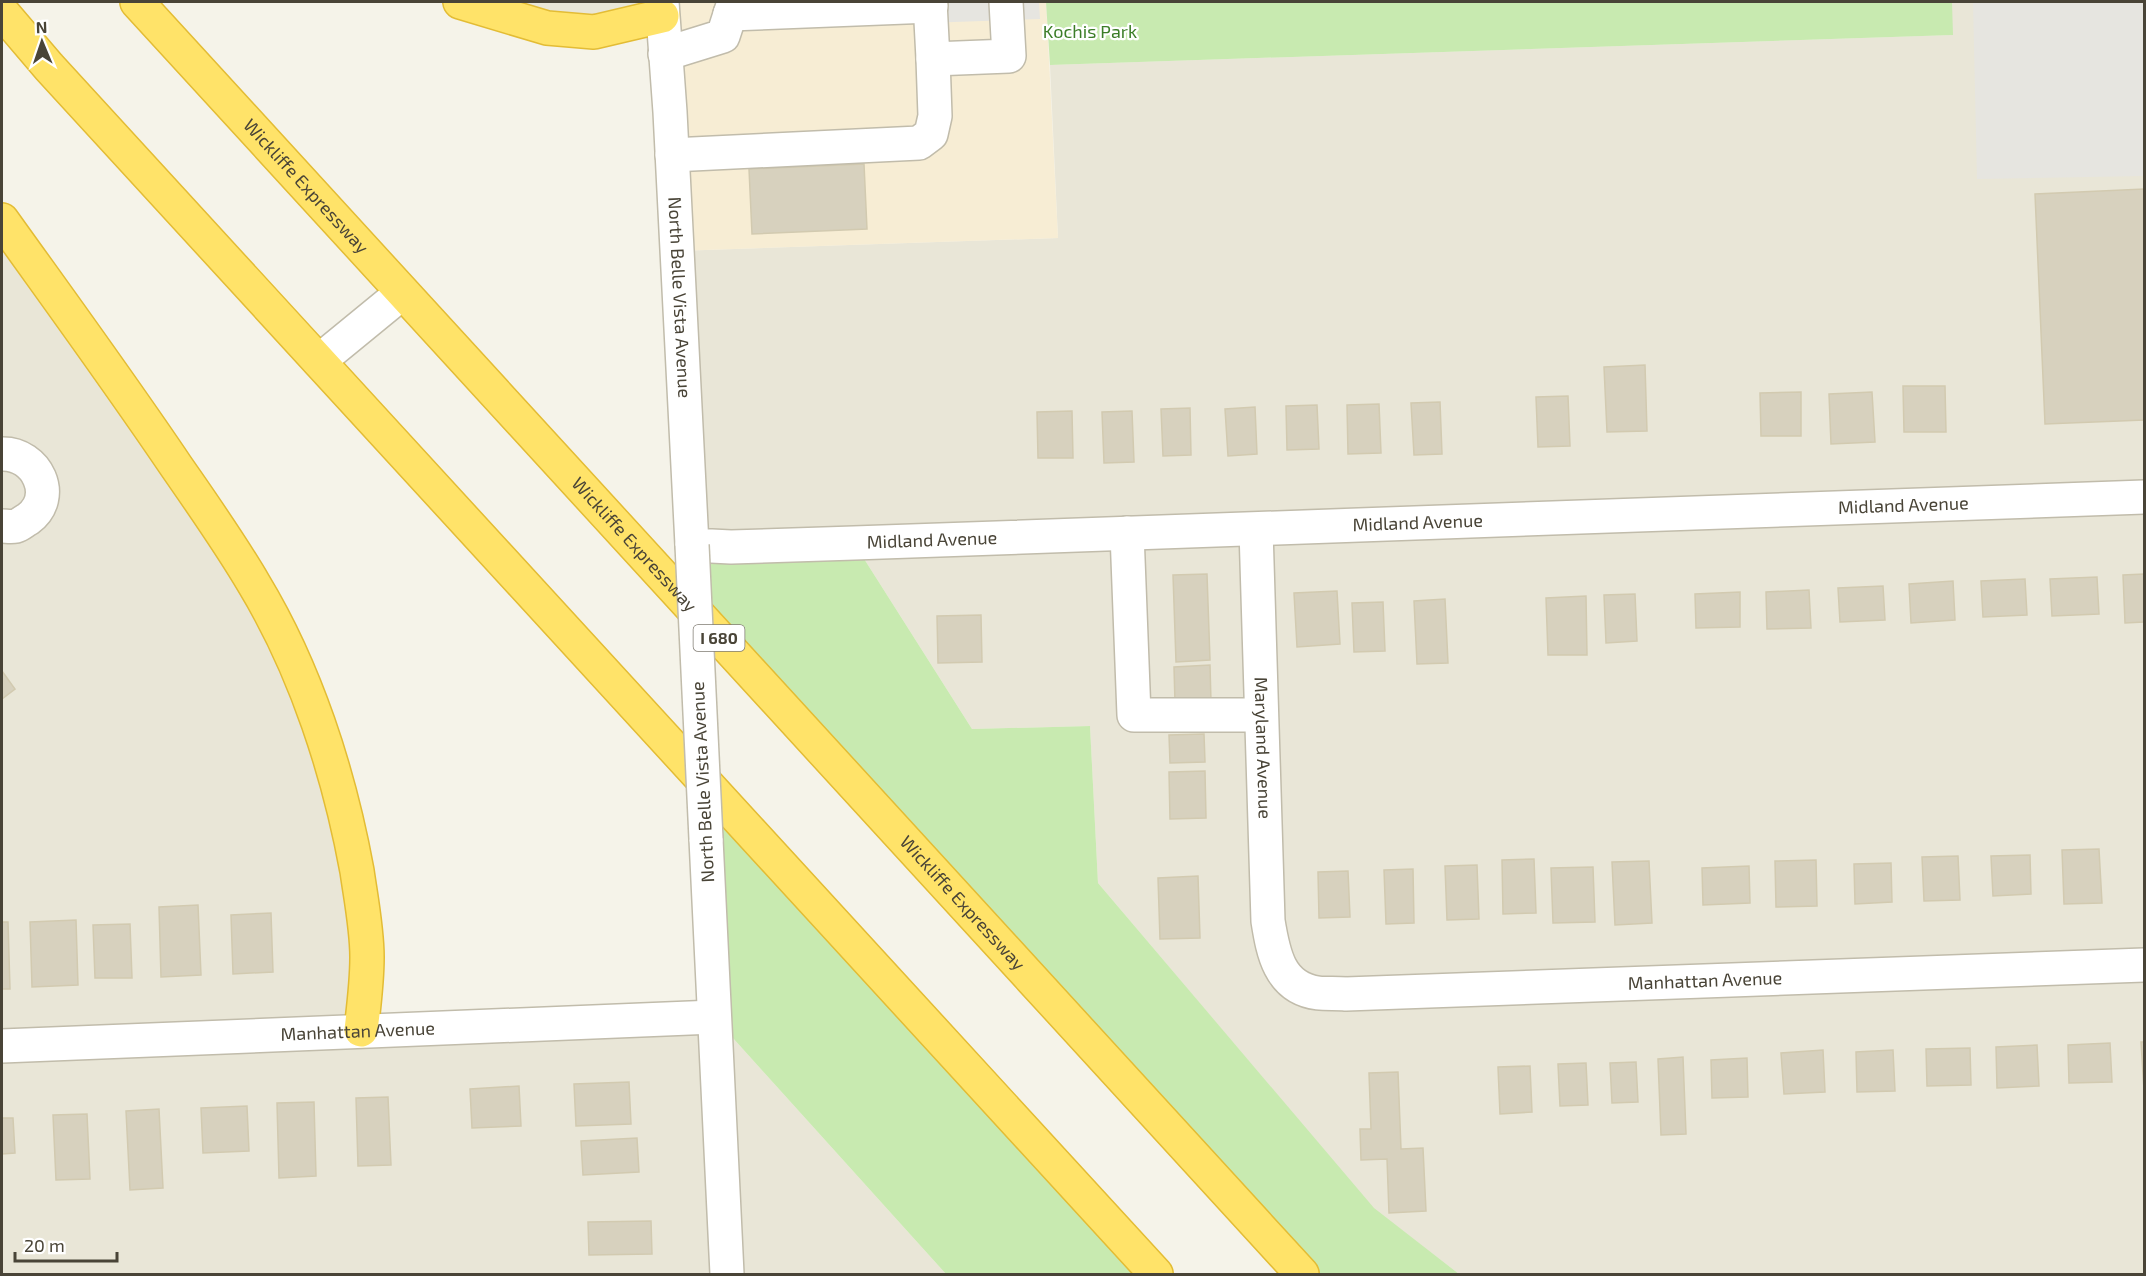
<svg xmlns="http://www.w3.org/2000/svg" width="2146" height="1276" font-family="'Exo 2',sans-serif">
	<rect width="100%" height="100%" fill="#f5f3e9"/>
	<path fill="#e9e6d7" d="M460 2H662L594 32Z
		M1952 2H2144V1274H1459L1374 1209 1098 883 1090 726 972 729 854 543 692 545 676 251 1058 238 1050 65 1952 35Z
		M2 220 219 527 331 760 361 1030 714 1017 946 1274H2Z"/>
	<path fill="#f7edd4" d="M663 2H1046L1058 238 676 251Z"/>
	<path fill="#c8eab0" d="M1046 2H1952L1953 35 1050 65Z
		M854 543 972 729 1090 726 1098 883 1374 1208 1459 1274H1302L691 607 692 545Z
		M701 779 1156 1274H946L714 1017Z"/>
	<path fill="#e6e5e0" d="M751 2H1039L1040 19 752 29Z
		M1973 2H2144V176L1977 179Z"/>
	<path fill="#d7d1be" stroke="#d2cab0" stroke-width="1.5" d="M864 164 867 229 752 234 749 169Z
		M2144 189V420L2045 424 2035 194Z
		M1645 365 1647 431 1607 432 1604 367Z
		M1903 386H1945L1946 432H1904Z
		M1801 392V436H1761L1760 393Z
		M1872 392 1875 442 1831 444 1829 394Z
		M1568 396 1570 446 1538 447 1536 397Z
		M1440 402 1442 454 1414 455 1411 403Z
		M1379 404 1381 453 1348 454 1347 405Z
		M1317 405 1319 449 1287 450 1286 406Z
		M1255 407 1257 454 1228 456 1225 409Z
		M1190 408 1191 455 1163 456 1161 409Z
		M1072 411 1073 458H1038L1037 412Z
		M1132 411 1134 462 1104 463 1102 412Z
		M1207 574 1210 660 1176 662 1173 575Z
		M2144 574V622L2125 623 2123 575Z
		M2097 577 2099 614 2052 616 2050 579Z
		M2025 579 2027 615 1983 617 1981 581Z
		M1953 581 1955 620 1911 623 1909 584Z
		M1883 586 1885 620 1840 622 1838 588Z
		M1809 590 1811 628 1767 629 1766 592Z
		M1337 591 1340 644 1297 647 1294 593Z
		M1740 592V627L1696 628 1695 594Z
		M1635 594 1637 641 1606 643 1604 595Z
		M1586 596 1587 655H1548L1546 598Z
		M1445 599 1448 663 1417 664 1414 601Z
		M1383 602 1385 651 1354 652 1352 603Z
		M981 615 982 662 938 663 937 616Z
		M1210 665 1211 702 1175 703 1174 667Z
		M2 671 15 689 2 699Z
		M1204 734 1205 762 1170 763 1169 735Z
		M1205 771 1206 818 1170 819 1169 772Z
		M2099 849 2102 903 2064 904 2062 850Z
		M2030 855 2031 894 1993 896 1991 856Z
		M1958 856 1960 900 1924 901 1922 857Z
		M1534 859 1536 913 1503 914 1502 860Z
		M1816 860 1817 906 1776 907 1775 861Z
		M1649 861 1652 923 1615 925 1612 862Z
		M1891 863 1892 902 1855 904 1854 864Z
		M1477 865 1479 919 1447 920 1445 866Z
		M1749 866 1750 903 1703 905 1702 868Z
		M1593 867 1595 922 1553 923 1551 868Z
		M1413 869 1414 923 1386 924 1384 870Z
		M1348 871 1350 917 1319 918 1318 872Z
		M1198 876 1200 938 1160 939 1158 878Z
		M198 905 201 975 161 977 159 907Z
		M271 913 273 972 233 974 231 915Z
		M76 920 78 985 32 987 30 922Z
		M2 922H8L10 989H2Z
		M130 924 132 978H95L93 925Z
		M2141 1042H2144V1090Z
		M2110 1043 2112 1082 2069 1083 2068 1045Z
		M2037 1045 2039 1086 1997 1088 1996 1047Z
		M1970 1048 1971 1085 1927 1086 1926 1049Z
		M1823 1050 1825 1092 1784 1094 1781 1053Z
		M1893 1050 1895 1091 1857 1092 1856 1052Z
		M1683 1057 1686 1134 1661 1135 1658 1059Z
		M1747 1058 1748 1097 1712 1098 1711 1060Z
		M1636 1062 1638 1102 1612 1103 1610 1063Z
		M1586 1063 1588 1105 1560 1106 1558 1064Z
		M1530 1066 1532 1112 1500 1114 1498 1067Z
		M1398 1072 1401 1149 1423 1148 1426 1211 1389 1213 1387 1159 1361 1160 1360 1129H1371L1369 1073Z
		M629 1082 631 1124 576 1126 574 1084Z
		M519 1086 521 1126 472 1128 470 1089Z
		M388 1097 391 1165 358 1166 356 1098Z
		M314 1102 316 1176 279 1178 277 1103Z
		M247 1106 249 1151 203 1153 201 1108Z
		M159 1109 163 1188 130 1190 126 1111Z
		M87 1114 90 1179 56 1180 53 1115Z
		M2 1118H13L15 1153 2 1154Z
		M637 1138 639 1172 583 1175 581 1141Z
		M651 1221 652 1254 589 1255 588 1222Z"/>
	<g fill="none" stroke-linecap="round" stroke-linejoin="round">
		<defs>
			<g id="minor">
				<path id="s1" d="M662 2 670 112 692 545 731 547 854 543 2144 497"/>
				<path d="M930 2 933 59 1009 56 1006 2"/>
				<path d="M730 14 931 6"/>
				<path d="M665 54 723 36 734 2"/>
				<path d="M672 155 919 143 931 134 935 116 933 59"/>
				<path d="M319 361 402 293"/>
				<path d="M2 454C37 453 58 497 28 519 24 521 20 525 16 526 11 527 6 526 2 526"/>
				<path id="s2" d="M1256 530 1268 921C1273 952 1279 988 1318 993 1327 994 1337 993 1346 994L2144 965"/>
				<path d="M1127 533 1134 715H1261"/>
				<path d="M706 839 727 1274"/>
				<path id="s3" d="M2 1046 714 1017"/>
			</g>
			<g id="highway">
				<path id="s4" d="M137 2 1302 1274"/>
				<path d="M460 2 547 28 594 32 662 16"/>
				<path d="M2 12 49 67 1156 1274"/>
				<path d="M2 220C60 301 120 383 176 466 203 505 230 543 254 584 306 670 339 773 357 871 361 899 367 929 367 957 367 982 364 1006 361 1030"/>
			</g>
		</defs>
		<use href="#minor" stroke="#c1bcab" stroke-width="36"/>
		<use href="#highway" stroke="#e3bc35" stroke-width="36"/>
		<use href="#minor" stroke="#fff" stroke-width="33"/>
		<use href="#highway" stroke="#ffe369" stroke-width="33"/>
		<defs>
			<path id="minor-bridge" d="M692 545 706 839"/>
		</defs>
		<use href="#minor-bridge" stroke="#c1bcab" stroke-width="36" stroke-linecap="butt"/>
		<use href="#minor-bridge" stroke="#fff" stroke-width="33"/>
	</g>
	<g text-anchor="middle" stroke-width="4.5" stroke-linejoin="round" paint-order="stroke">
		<rect fill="#fff" stroke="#807c73" stroke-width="1.5" x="693.5" y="625" width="51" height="26" rx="4.5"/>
		<g font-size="16" font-weight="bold" fill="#494437">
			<text x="719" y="644">I 680</text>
		</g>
		<g font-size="18" fill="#3b7d27" stroke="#fff">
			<text x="1090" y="38">Kochis Park</text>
		</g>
		<g font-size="18" fill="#494437" stroke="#fff">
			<text dy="6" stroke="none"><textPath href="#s4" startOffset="250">Wickliffe Expressway</textPath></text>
			<text dy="6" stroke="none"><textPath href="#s1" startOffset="296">North Belle Vista Avenue</textPath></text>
			<text dy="6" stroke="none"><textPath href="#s1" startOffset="1756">Midland Avenue</textPath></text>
			<text dy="6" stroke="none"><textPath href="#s1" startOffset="1270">Midland Avenue</textPath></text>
			<text dy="6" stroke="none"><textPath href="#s1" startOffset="784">Midland Avenue</textPath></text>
			<text dy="6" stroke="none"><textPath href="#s4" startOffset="736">Wickliffe Expressway</textPath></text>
			<text dy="6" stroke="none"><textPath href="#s2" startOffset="218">Maryland Avenue</textPath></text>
			<text transform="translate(703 782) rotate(-93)" y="6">North Belle Vista Avenue</text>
			<text dy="6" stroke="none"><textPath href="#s4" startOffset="1222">Wickliffe Expressway</textPath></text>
			<text dy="6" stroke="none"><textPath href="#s2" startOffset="874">Manhattan Avenue</textPath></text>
			<text dy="6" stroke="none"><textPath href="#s3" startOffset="356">Manhattan Avenue</textPath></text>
		</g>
	</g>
	<rect width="2146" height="1276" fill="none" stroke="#494437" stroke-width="6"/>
	<g transform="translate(42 42) rotate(358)" stroke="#ffffff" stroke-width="4.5" paint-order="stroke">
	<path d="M0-4.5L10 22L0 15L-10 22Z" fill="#494437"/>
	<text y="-9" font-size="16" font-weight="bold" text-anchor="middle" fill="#494437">N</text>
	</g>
	<path d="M15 1252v9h102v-9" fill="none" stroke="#494437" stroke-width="3"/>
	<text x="24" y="1252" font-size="18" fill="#494437" stroke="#ffffff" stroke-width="4.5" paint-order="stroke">20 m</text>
</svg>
